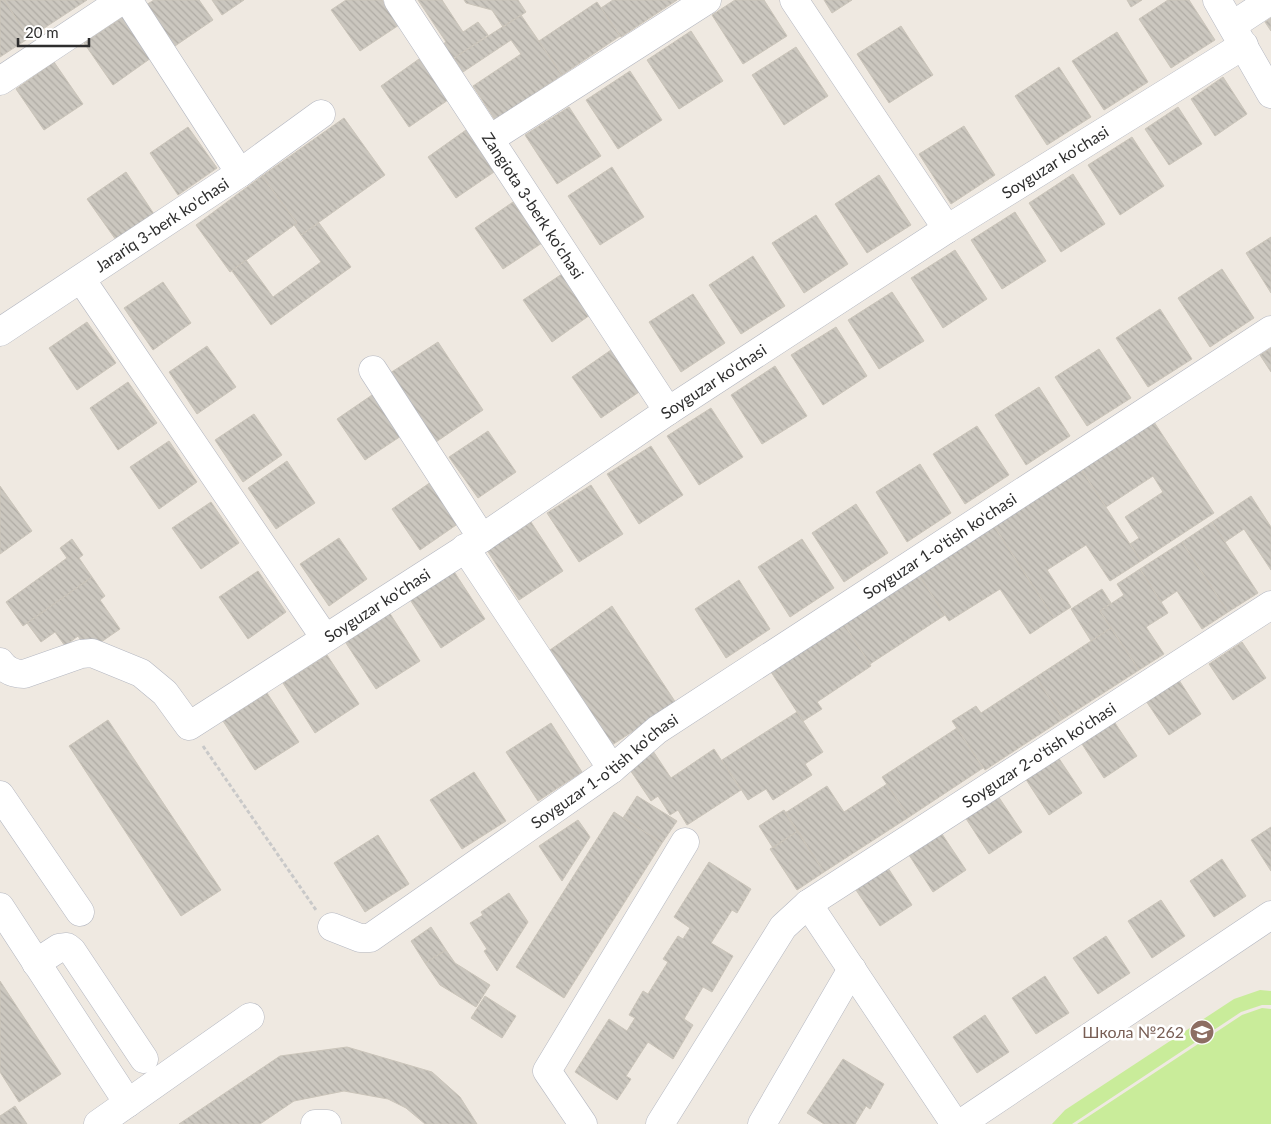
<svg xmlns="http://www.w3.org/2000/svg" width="1271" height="1124" font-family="Lato,sans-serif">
	<defs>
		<pattern id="building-back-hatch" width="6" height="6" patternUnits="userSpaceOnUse" patternTransform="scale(1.25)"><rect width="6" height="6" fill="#cbc7bf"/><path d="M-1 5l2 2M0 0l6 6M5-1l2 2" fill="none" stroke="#afaba4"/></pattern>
	</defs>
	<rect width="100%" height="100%" fill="#efe9e1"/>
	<path fill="#c9ec9a" d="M1260 990 1271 991V1005H1262L1241 1012 1072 1124H1052L1065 1110 1234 999Z
		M1262 1008 1271 1009V1124H1077L1242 1015Z"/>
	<path fill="url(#building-back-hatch)" stroke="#cbc5ba" d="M0 0H4L29 38 0 57Z
		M4 0H87L29 38Z
		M154 0H199L213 20 175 46 146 5Z
		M212 0H244L222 15Z
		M346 0H382L399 25 360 51 331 10Z
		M418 0H442L463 32 478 22 488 35 450 61 440 46 446 42Z
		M464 0H518L526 12 503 27 492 10 466 3Z
		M613 0H677L621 37 601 8Z
		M735 0H764L787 36 743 64 712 15Z
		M824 0H852L832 13Z
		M1127 0H1142L1131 7Z
		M1168 0H1189L1215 40 1171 68 1139 19Z
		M597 2 620 36 562 75 539 41Z
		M521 15 562 75 495 120 473 86 521 54 511 40 463 72 454 58Z
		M123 17 151 58 113 85 84 43Z
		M1271 18V31L1265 22Z
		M901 26 933 75 889 103 857 54Z
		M691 31 723 81 679 109 647 60Z
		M1117 32 1148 82 1104 110 1072 61Z
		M796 47 828 96 784 125 752 75Z
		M419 59 448 100 409 127 381 86Z
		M54 62 83 104 44 130 16 89Z
		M1059 67 1091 117 1047 145 1015 96Z
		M630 71 662 120 618 149 586 100Z
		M1223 77 1247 114 1215 136 1191 99Z
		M569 107 601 156 557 184 525 135Z
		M1178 107 1202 144 1169 165 1145 129Z
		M344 118 385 175 301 235 294 225 297 223 262 176Z
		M964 126 995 175 951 204 919 154Z
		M188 127 217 168 178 195 150 153Z
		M466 130 494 172 456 198 428 157Z
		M1132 137 1164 186 1120 215 1088 165Z
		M612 167 644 217 600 245 568 196Z
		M126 172 154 214 116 240 87 199Z
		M1073 174 1105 224 1061 252 1029 203Z
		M879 175 911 225 867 253 835 204Z
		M262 176 297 223 230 272 196 225Z
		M513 202 542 243 503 269 475 228Z
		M1015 212 1046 261 1002 289 971 240Z
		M816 215 848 264 804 293 772 243Z
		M319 223 351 267 271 325 232 271 246 260 273 297 321 262 301 235Z
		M1271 237V293L1246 253Z
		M955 250 987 299 943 328 911 278Z
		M753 256 785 306 741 334 709 285Z
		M1222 269 1254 318 1210 347 1178 298Z
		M562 274 590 315 552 342 523 300Z
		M163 282 191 323 153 350 124 308Z
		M892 292 924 341 879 369 848 320Z
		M693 294 725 343 681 372 649 322Z
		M1160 309 1192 359 1148 387 1116 338Z
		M87 322 116 363 77 390 49 348Z
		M836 327 867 376 823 405 791 355Z
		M438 342 483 410 433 444 387 375Z
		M207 346 236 387 197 414 169 372Z
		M1271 348V372L1260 355Z
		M1099 349 1131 398 1087 426 1055 377Z
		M611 350 639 392 601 418 572 377Z
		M775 366 807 416 762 444 731 395Z
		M128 382 157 423 118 450 90 408Z
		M1039 387 1070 436 1026 465 995 415Z
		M375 393 404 434 365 460 337 419Z
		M711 408 743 457 699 485 667 436Z
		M254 414 282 455 243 482 215 440Z
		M1152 419 1214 513 1141 561 1130 544 1139 538 1125 517 1163 492 1153 476 1106 507 1079 466Z
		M977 426 1009 475 965 504 933 454Z
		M488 431 516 472 478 498 449 457Z
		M169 441 197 482 159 509 130 467Z
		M651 446 683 495 639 524 607 474Z
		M287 461 315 503 276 529 248 488Z
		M920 464 951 513 907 542 876 492Z
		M1079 466 1141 561 1110 581 1086 545 1047 570 1071 607 1054 618 992 523Z
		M431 482 459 523 420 550 392 509Z
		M591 485 623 534 579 562 547 513Z
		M0 486 32 531 0 554Z
		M1251 496 1271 527V570L1244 529 1225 542 1212 522Z
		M211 502 239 543 201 569 172 528Z
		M856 504 888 553 844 582 812 533Z
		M531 522 563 571 519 600 487 550Z
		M1212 522 1258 593 1228 612 1182 542Z
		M992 523 1054 618 1030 634 1000 589 949 621 917 572Z
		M339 538 367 579 329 606 300 564Z
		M72 539 83 555 79 558 92 577 23 626 6 602 67 558 60 548Z
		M802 539 834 588 790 617 758 567Z
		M1182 542 1228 612 1202 629 1177 591 1161 602 1140 569Z
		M1140 569 1168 613 1146 627 1164 654 1139 670 1100 611 1124 595 1117 584Z
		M453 570 485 619 441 648 409 598Z
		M258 571 286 612 248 639 219 597Z
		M917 572 945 615 870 664 842 621Z
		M92 577 105 596 100 600 120 629 88 651 78 636 65 646 55 632 41 642 27 623Z
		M739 580 770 629 726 658 695 609Z
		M1102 589 1111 603 1100 611 1111 628 1091 641 1071 609Z
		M612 606 676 703 612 745 550 650Z
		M389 612 420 661 376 689 344 640Z
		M842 621 871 666 817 702 822 709 803 721 769 669Z
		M1111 628 1139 670 1063 719 1036 677Z
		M1242 642 1266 678 1233 700 1209 664Z
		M327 655 359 704 315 733 283 683Z
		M1036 677 1063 719 985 770 952 721 976 706 981 713Z
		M1177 677 1201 714 1169 735 1144 698Z
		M267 693 299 742 255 770 223 721Z
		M797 712 823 752 805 764 812 775 773 800 766 789 748 800 722 760Z
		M108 720 221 890 181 916 69 746Z
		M1113 720 1137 756 1104 778 1080 741Z
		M551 723 582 772 538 801 506 752Z
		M957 728 983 768 909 817 882 777Z
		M651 748 671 778 714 749 741 790 687 825 678 810 670 815 658 796 651 801 626 764Z
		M1058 757 1082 793 1049 815 1025 778Z
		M474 772 506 821 462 849 430 800Z
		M887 784 909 817 824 872 785 813 827 786 844 812Z
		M637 796 677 821 662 843 623 818Z
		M998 796 1022 832 989 854 965 817Z
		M784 810 798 831 773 848 759 826Z
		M614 812 662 843 564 998 516 967Z
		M578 820 590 837 562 881 539 846Z
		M1271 827V871L1251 840Z
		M798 831 824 872 797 890 770 849Z
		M942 834 966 870 933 892 909 855Z
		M378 835 409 884 365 912 334 863Z
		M1222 859 1246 896 1214 917 1190 881Z
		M709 862 751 889 737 913 732 910 711 943 733 956 712 992 703 987 684 1019 693 1025 673 1059 648 1042 626 1076 631 1079 617 1100 575 1072 609 1019 627 1031 635 1018 629 1015 643 991 648 994 668 962 663 959 678 936 683 939 690 928 674 917Z
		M888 868 912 905 880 926 856 890Z
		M509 893 528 922 497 971 484 951 487 949 470 923 483 915 481 912Z
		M1161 900 1185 936 1152 958 1128 921Z
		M431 927 446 950 425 963 411 941Z
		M1106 936 1130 973 1098 994 1073 958Z
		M446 950 455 963 490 985 476 1007 440 985 425 963Z
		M1045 976 1069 1013 1036 1034 1012 998Z
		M0 981 61 1074 19 1102 0 1072Z
		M485 996 516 1016 502 1038 471 1018Z
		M985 1015 1009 1052 977 1073 953 1037Z
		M347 1047 432 1072 460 1097 477 1124H425L406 1108 388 1099 344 1091 294 1101 260 1124H179L280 1056Z
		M843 1059 884 1084 870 1109 866 1106 855 1124H824L807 1113Z
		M15 1106 27 1124H0V1116Z"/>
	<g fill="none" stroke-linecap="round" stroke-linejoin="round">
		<defs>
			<g id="minor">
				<path d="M128 0 240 173"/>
				<path id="s1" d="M398 0 668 411"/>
				<path d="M794 0 947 229"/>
				<path d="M1217 0 1271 94"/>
				<path d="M1233 25 1271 0"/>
				<path d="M0 81 122 0"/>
				<path d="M490 139 707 0"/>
				<path d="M81 279 325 638"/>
				<path id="s2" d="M0 332 240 173 321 114"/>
				<path d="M373 370 482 538"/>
				<path d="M465 548 612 769"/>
				<path id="s3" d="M0 662C6 671 14 674 24 674L81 654 92 653 141 673 165 693 189 726 482 538 668 411 947 229 1244 45"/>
				<path d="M0 795 80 912"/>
				<path d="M808 904 955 1124"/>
				<path d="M0 907 128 1103"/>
				<path id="s4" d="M332 927 360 938H370L612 769 657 730 1271 330"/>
				<path d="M36 963 59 948 67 947 72 951 144 1059"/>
				<path d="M98 1124 250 1017"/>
				<path d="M315 1124H327"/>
				<path d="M583 1124 547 1071 685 842"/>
				<path id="s5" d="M660 1124 783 927 808 904 1271 605"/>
				<path d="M762 1124 852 969"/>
				<path d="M960 1124 1271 915"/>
			</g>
		</defs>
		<use href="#minor" stroke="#b4b7c1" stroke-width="29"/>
		<path stroke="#c9c9c9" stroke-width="3" stroke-dasharray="4 2.5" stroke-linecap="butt" d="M203 746 316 910"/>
		<use href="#minor" stroke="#fff" stroke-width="28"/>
	</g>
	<defs>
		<symbol id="school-disc" viewBox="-11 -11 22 22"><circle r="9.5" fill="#8d6e63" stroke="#fff"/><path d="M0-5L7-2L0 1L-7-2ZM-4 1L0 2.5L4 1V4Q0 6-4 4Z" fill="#fff"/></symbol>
	</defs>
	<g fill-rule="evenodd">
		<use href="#school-disc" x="1188" y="1018" width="28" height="28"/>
	</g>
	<g text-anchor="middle" stroke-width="5" stroke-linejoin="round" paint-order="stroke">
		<g font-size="16" fill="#2e2e2e" stroke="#fff">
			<text dy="6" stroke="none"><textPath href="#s3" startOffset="1258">Soyguzar ko'chasi</textPath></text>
			<text dy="6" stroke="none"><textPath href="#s1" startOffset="246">Zangiota 3-berk ko'chasi</textPath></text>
			<text dy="6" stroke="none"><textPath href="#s2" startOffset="194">Jarariq 3-berk ko'chasi</textPath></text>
			<text dy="6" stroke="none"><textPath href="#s3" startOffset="852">Soyguzar ko'chasi</textPath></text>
			<text dy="6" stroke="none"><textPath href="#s4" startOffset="732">Soyguzar 1-o'tish ko'chasi</textPath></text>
			<text dy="6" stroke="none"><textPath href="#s3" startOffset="448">Soyguzar ko'chasi</textPath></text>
			<text dy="6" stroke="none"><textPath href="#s5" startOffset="541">Soyguzar 2-o'tish ko'chasi</textPath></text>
			<text dy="6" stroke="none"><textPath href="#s4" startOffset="328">Soyguzar 1-o'tish ko'chasi</textPath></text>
		</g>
		<g font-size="16" fill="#785e54" stroke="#fff" text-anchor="end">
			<text x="1184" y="1038">Школа №262</text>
		</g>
	</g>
	<path d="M18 38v8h71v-8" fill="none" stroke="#2e2e2e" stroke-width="2.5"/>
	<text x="25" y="38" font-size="15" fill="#2e2e2e" stroke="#ffffff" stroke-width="4" paint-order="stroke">20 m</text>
</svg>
